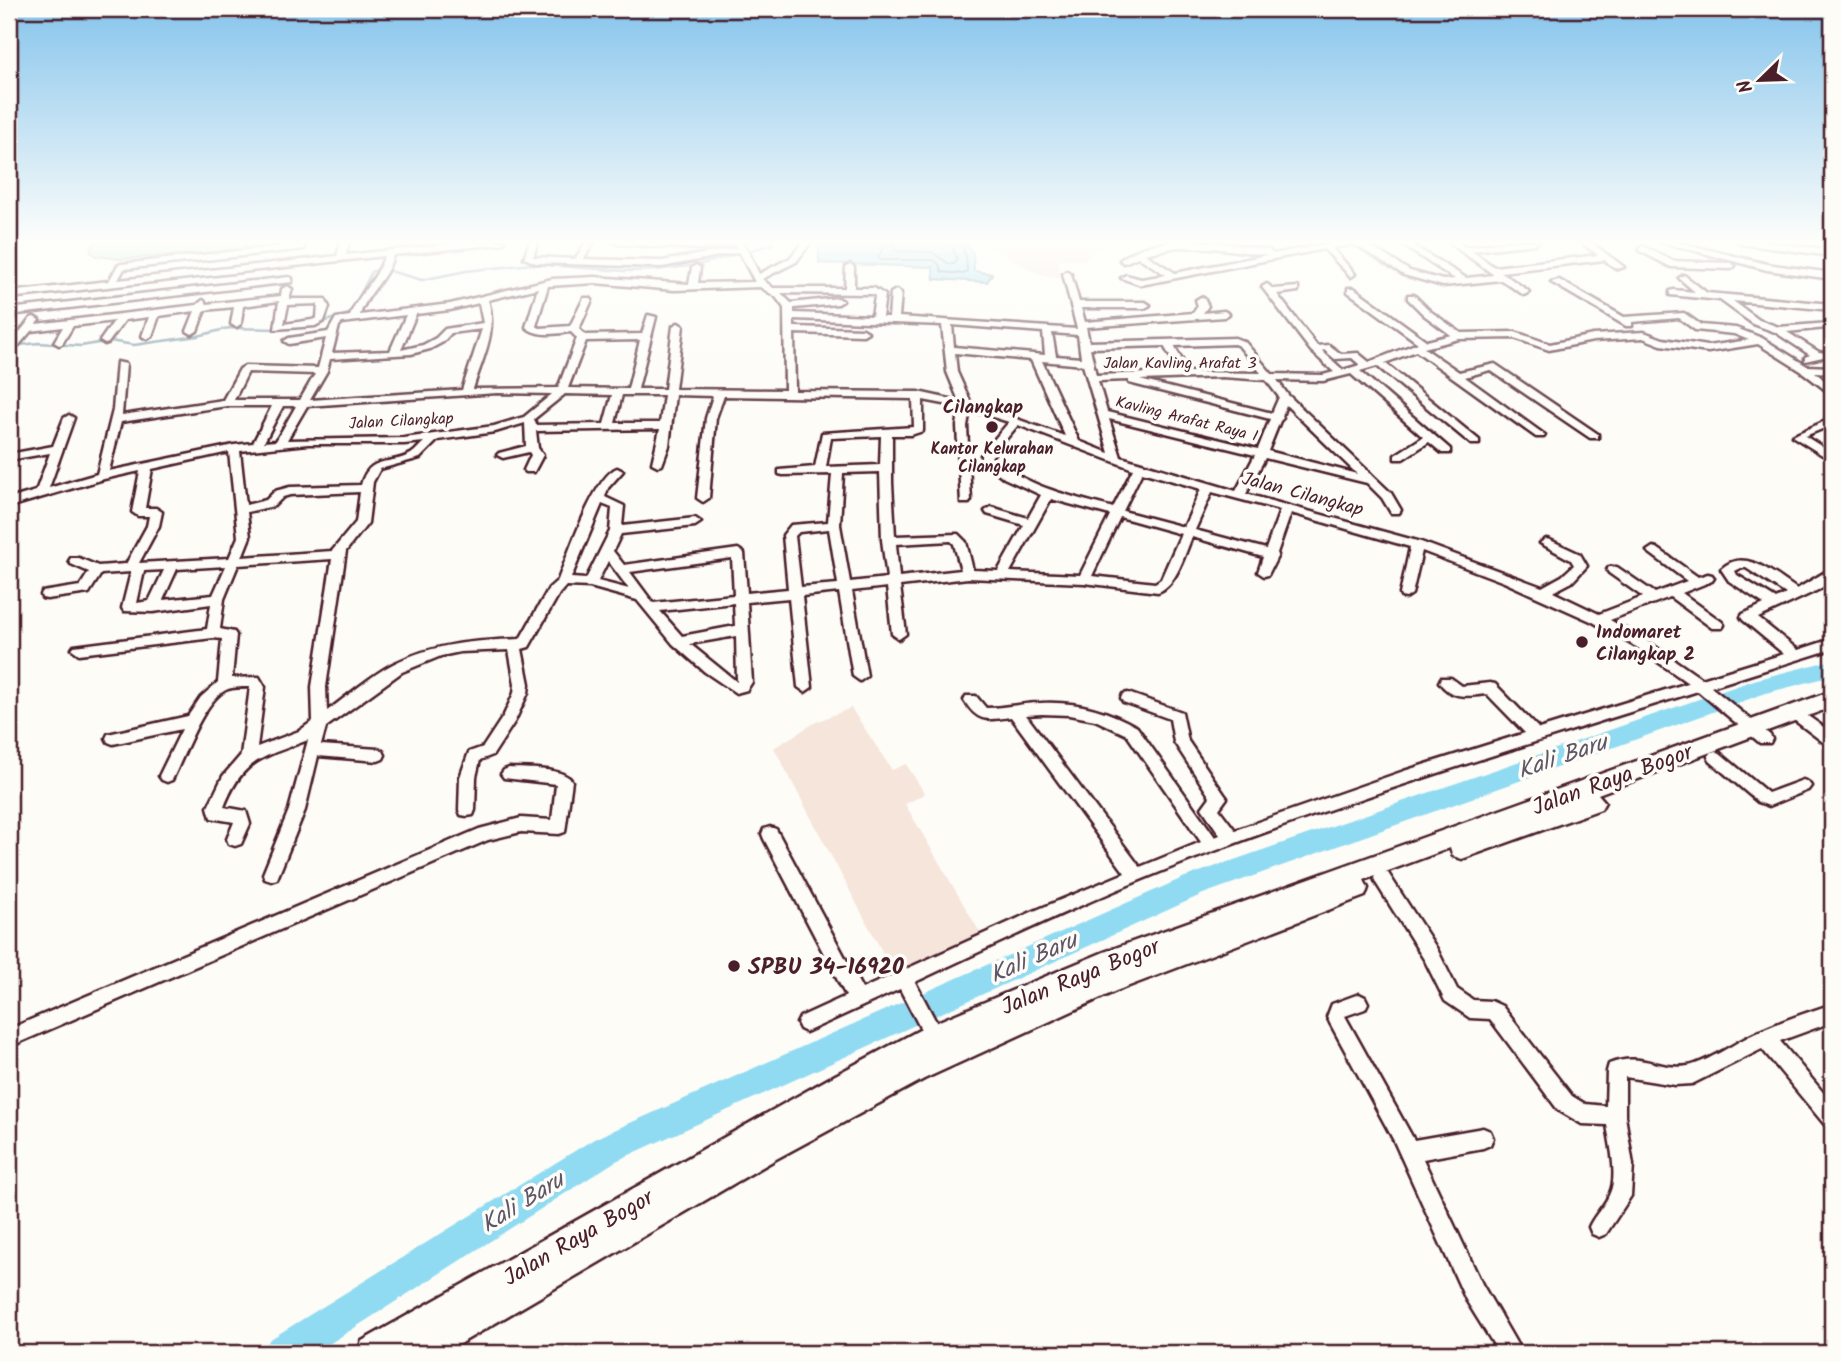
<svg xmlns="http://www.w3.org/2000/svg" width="1841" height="1362" font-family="Kalam,sans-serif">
	<rect width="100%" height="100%" fill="#fdfcf7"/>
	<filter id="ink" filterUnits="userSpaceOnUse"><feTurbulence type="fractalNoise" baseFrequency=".0143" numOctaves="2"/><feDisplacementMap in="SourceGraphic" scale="14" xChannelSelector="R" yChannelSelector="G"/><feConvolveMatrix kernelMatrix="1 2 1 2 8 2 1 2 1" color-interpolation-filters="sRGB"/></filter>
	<g filter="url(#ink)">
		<path fill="#f6e5db" d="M980 241H1116L1092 253 1086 260 1059 259 1060 279 1039 274Z
			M851 708 892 770 906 764 925 794 905 804 982 936 894 974 774 748 816 722Z"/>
		<path fill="#a4e3ac" stroke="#77816c" stroke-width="2" d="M96 241H281L274 248 120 259 96 256 90 251Z"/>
		<path fill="#91dbf2" stroke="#7590a2" stroke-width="2" d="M819 241H964L973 253 974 271 992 274 987 282 934 279 933 267 819 263Z"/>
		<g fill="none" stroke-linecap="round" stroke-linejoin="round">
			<path stroke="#666a7b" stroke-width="2" d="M883 241 884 248 878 256 880 260H933L938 263 942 272 964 274 967 271 966 256 959 241
				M893 241 895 251 932 252 949 264H955L957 259 950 241"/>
			<path stroke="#7590a2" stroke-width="2.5" d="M356 303 372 271H390L422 280 466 271 532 264 625 271 655 270 698 265 773 244 772 241
				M316 324 352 313
				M9 346 39 343 81 346 110 341 134 345 198 336 229 328 277 329 305 326"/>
			<path fill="#91dbf2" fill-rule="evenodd" d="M1832 660V676L1766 693 1203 894 616 1161 315 1353H264L269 1340 594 1139 1185 877 1754 680Z"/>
			<defs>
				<path id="minor" d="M341 241H349L346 255 477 241H505L501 244 393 255C388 279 367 292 360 315L450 304 552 279 595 277 689 284 692 268 696 265 700 268 698 283 755 282 739 252 662 267 536 263 524 258 530 241H538L533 257H536L575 259 587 241H595L583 259 662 261 737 248 733 243 698 249 618 244 614 241 698 243 741 241 747 249 759 274 790 258 804 241H812L796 262 762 279 773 288H845L846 267 850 264 854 267V288H874L885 295 882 317H889L891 293 896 290 901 293 899 317 1077 329 1063 274 1067 271 1071 274 1079 302H1145L1150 305 1145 308H1081L1085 322 1193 313 1198 306 1196 300 1201 297 1204 298 1208 306 1203 313 1224 311 1229 314 1224 317 1086 327 1089 342 1235 338 1245 342 1272 374 1323 375 1334 372 1311 351 1262 287 1267 284 1273 289 1298 287V291L1277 294 1317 346 1329 345 1341 354 1358 353 1369 362 1418 343 1348 292V288H1354L1427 341 1451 335 1424 315 1408 299V295H1414L1430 311 1461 333 1515 332 1550 344 1593 335 1644 332 1663 339 1708 346 1749 340 1734 334 1695 330 1679 318 1632 322V326H1626L1551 282 1559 280 1624 317 1684 313 1701 325 1736 328 1762 338 1807 366 1832 367V373L1815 372 1832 387V395L1801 371 1758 344 1708 352 1661 345 1643 338 1593 341 1549 350 1514 338 1459 339 1424 348 1459 372 1495 364 1598 434V438H1590L1490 370 1465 377 1545 435 1544 437H1536L1416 351 1385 363 1479 440V444H1471L1377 366 1360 371 1450 449V453H1442L1429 442 1403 459H1395V455L1423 437 1351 374 1323 381 1277 380 1288 395 1391 493 1401 510 1399 513H1391L1382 498 1367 483 1265 458 1246 494 1421 542 1542 587 1562 576 1574 565 1571 560 1540 543 1546 539 1550 540 1580 554 1587 566 1572 582 1553 592 1599 614 1643 597 1609 573 1607 570 1609 567H1617L1655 593 1687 581 1647 551 1653 547 1657 548 1698 577 1708 574 1712 575 1714 578 1712 581 1682 593 1722 622 1724 625 1722 628H1712L1670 597 1610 620 1647 641 1702 679 1784 654 1743 620 1741 617 1743 614 1764 604 1729 581 1721 569C1745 546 1775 575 1797 589L1832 568V579L1820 589 1758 618 1798 650 1832 639V649L1711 687 1770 735 1772 739 1770 743H1760L1698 691C1537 741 1378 790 1220 849 1116 887 1015 935 915 982L944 1037 942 1043 935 1046 928 1043 900 989 806 1032 800 1029 797 1023 800 1017 846 996 764 839 762 834 764 829 770 827 776 829 862 989 1034 911 1125 873 1011 717C987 720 978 723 964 700L966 696H976L986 708C1005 708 1023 703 1041 703 1075 701 1108 710 1137 727L1215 837 1220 835 1202 808 1210 797 1174 742 1170 719 1123 702 1121 698 1123 694 1128 693 1182 712 1188 741 1224 794 1227 798 1219 809 1235 830 1404 771 1525 733 1487 694C1467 696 1452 700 1439 682L1441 678H1451L1462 686 1490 683 1495 684 1539 729 1688 683 1638 648 1593 622 1504 582 1422 551 1412 594 1406 598 1401 597 1400 594 1410 547 1291 513 1277 553 1278 555 1268 575 1264 576 1258 572 1263 557 1192 537C1184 555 1177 585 1158 592L1084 583 968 578 900 586 906 634 899 639 892 634 887 587 852 591 867 676 860 681 853 676 839 592 802 596 812 687 805 692 798 687 789 598 747 602 752 682 747 690 736 693 705 672 673 644 637 600 590 587 566 586 559 594 529 647 522 649 529 684 528 693 515 721 493 755 480 760 476 777 475 810 473 815 467 816 461 815 459 810 460 777 469 752 483 747 504 715 514 693 515 684 509 650 460 652 441 656 402 672 326 727 321 745 378 749 383 751 385 755 383 759 378 761 318 756 305 810 279 874 277 879 271 881 265 879 263 874 289 810 308 740C262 758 243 758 224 807L246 811 250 824 241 844 235 846 229 844 227 839 234 822 211 818 208 807 223 776 241 755 250 687C244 687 235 687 228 689 204 698 184 757 172 780L167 782 162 780 159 776 182 729 113 744 108 742 106 738 108 734 188 716 201 697 218 682 222 639 213 638 79 654 72 649 74 646 207 629 211 604 153 612 124 611 122 608 131 572 101 574 89 593 47 599 42 598 41 595 42 592 80 586 89 572 71 564 69 561 71 558H79L98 566 126 564 147 526 149 516H138L132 512 140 471 104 479 9 507V499L36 491 50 453 9 460V454L53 446 64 418 69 415 74 418 49 488 97 474 113 410 117 362 126 364 122 415 223 400 240 369 245 366 318 368 326 338 289 344 284 341 289 338 328 332 336 318 350 316C358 293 378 280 384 256L9 298V292L109 281 118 265 121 264 301 244 304 245V249L124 269 118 280 337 256ZM595 283 674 290 760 287 776 297 784 308 785 390 675 389 683 326 678 323 673 326 665 389H638L656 317 648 315 642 334 585 335 579 329 592 300 590 298H584L570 326 540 328 536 326 548 286ZM538 288 526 327C539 338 556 333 571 332L577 338 558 388 473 389C482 359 498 332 488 300ZM781 293 872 294 875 296 872 316 794 313V308L838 304 843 301 838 298 791 303ZM479 303 483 323 445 329 436 338 423 345 401 350 416 314 450 310ZM406 315 390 351 332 353 339 326 342 323ZM794 319 942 325 947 372 959 401 918 392 795 391 794 333 863 335 868 332 863 329 794 327ZM952 325 1043 332 1045 355 954 347ZM482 329 462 390 310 400 327 371 330 359 411 354 430 349 443 342 451 333ZM1052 333 1078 335 1081 358 1056 356ZM640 340 628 389 568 388 586 341ZM1234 344 1239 346 1261 373 1189 372 1174 346ZM1164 346 1179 372 1096 375 1090 348ZM1324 350 1335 359 1352 358 1360 365 1343 370 1322 351ZM955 353 1031 360 1065 436 971 403 957 372ZM1042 361 1083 365 1109 453 1079 441ZM248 372 315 374 300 400H234ZM1222 377 1266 380 1279 397 1272 413 1140 380ZM1129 380V383L1270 419 1258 449 1107 412 1098 381ZM497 393 552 394 524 417 494 426 404 438 287 440 307 406ZM565 394 612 395 604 424 536 425 534 419ZM622 395H664L660 423H615ZM675 395 713 396 706 418 697 498 703 502 709 498 716 418 724 396 913 399 914 427 822 433 815 467 779 470V474L783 475 832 474 828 522 791 525 783 535 788 589 747 593 744 553 738 549 624 565 613 551 621 534 695 526 701 522 695 518 622 526 624 506 605 497 608 488 623 471 617 468C594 477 568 555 558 580L549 588 520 639C474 641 435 643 393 664 370 676 348 696 327 711L326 687 346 551 368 523 373 482 380 469 420 458 438 440 495 432 525 423 526 446 499 453 497 455 503 458 529 452 531 455 524 470 526 472H534L543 455 538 448 536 431 660 429 652 463 658 466 662 465 669 446ZM923 400 960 407 957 426 961 503H969L971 500 967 426 970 410 1009 422 981 455V459L1004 478 1041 495 1028 518 991 507 985 511 987 514 1024 525 998 571 973 570 966 542 958 534 895 536 892 483V435H911L923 431ZM1286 405 1357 474 1268 451 1280 421 1283 418 1282 416ZM227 406H272L253 443 234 445 109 471 121 422ZM283 406H296L276 441 264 442ZM1109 419 1255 455 1236 491 1121 457ZM1018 425 1133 469 1113 508C1067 495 1029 488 991 457ZM881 436 880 465 826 467 831 438ZM424 442C420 445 416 451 411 454 390 466 369 454 361 485L290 487 275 491 266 500 246 505 240 451 308 444H404ZM229 452 238 537 229 558 139 563 159 526 162 512 156 508H145L152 469ZM880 472 882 540 887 578 850 582 840 525 843 473ZM1142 472 1201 489 1184 527 1123 511ZM360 492 356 522 332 551 242 557 250 537 247 512 274 506 283 497 290 495ZM1212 492 1280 510 1266 549 1195 530ZM1051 499 1110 515 1080 575 1010 572ZM602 504 612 508 610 531 586 579 571 578ZM1120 517 1181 534 1161 579 1155 583 1092 576ZM829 529 838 584 801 587 795 536 799 532ZM951 541 954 544 961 570 899 577 896 544ZM732 558 734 595 653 603 630 572ZM332 559 312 687 313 721 299 731 257 747 265 687 259 677 232 678 236 635 234 632 220 629 224 599 238 565ZM608 561 629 589 598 581ZM226 566 213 595 163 600 177 569ZM1741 568H1746L1786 594 1776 599 1737 575 1735 571ZM164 570 149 601 137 603 144 571ZM734 603 735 626 682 636 660 611ZM736 636 737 682 690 644ZM1042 714 1069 715 1095 720 1127 735 1201 842 1140 867 1026 715Z
					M1341 241H1362L1410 271 1443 280 1455 279 1396 241H1406L1466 278 1494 275 1447 241H1457L1465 247 1514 241H1539L1535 244 1472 251 1494 267 1598 255 1579 241H1589L1624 267 1617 269 1604 260 1501 272 1527 290 1529 292 1524 295 1501 280 1443 286 1404 275 1354 244 1332 248 1355 274 1351 277 1324 249 1141 285 1121 278 1126 275 1141 279 1166 275 1138 257 1124 263 1120 260C1160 230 1223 243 1269 250L1273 254ZM1177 247 1214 248 1267 255 1175 273 1145 254Z
					M1658 241H1673L1767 264 1832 273V279L1767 270Z
					M1737 241H1761L1832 250V256L1741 244Z
					M1643 246 1673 261 1731 263 1735 266 1731 269 1671 267 1640 251 1639 249Z
					M1684 275 1707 293 1832 304V310L1733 301 1759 320 1779 327 1829 323V327L1826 328 1787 332 1819 352 1832 354V360L1823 357 1805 361V357L1810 355 1775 332 1753 324 1720 300 1670 295V291L1673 290 1695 292 1679 278Z
					M289 277 292 278V282L9 315V309Z
					M287 286 292 289 289 299H325L329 307 324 321 315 326 275 329 279 301 243 306 241 324 236 327 231 324 234 307 205 310 197 331 192 334 187 331 195 311 159 316 152 336 147 339 142 336 149 317 125 320 108 343 105 344 100 341 114 321 73 326 62 344 59 345 54 342 63 327 31 331 19 345 11 343 31 318 34 317 39 320 36 324 197 305 203 300 207 304 281 296 282 289ZM318 304 317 318 312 320 284 324 288 305Z
					M1832 418V425L1805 436 1832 453V461L1792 436Z
					M1795 707 1832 733V747L1827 745 1790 717 1788 713 1790 709Z
					M1715 751 1720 753 1768 793 1803 780 1808 782 1811 786 1808 790 1769 806 1758 802 1710 761 1708 757 1710 753Z
					M509 768C526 769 563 767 572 781L565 832 559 834 521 832 488 840 9 1047V1029L479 829 521 818 552 820 556 784 504 778 501 774 504 770Z
					M1382 871 1388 873 1437 949 1457 989 1473 1000 1491 1001 1502 1006 1572 1096 1585 1104 1606 1106 1607 1071 1609 1064C1642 1051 1658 1071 1688 1066 1706 1063 1738 1041 1756 1033 1780 1021 1807 1013 1832 1004V1022L1780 1041 1832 1103V1128L1825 1125 1762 1049 1692 1084 1675 1085 1625 1077V1116L1633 1165 1631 1196 1606 1234 1599 1237 1592 1234 1589 1227C1594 1215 1605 1206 1610 1193 1618 1176 1610 1144 1607 1125L1582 1124 1558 1110 1490 1019 1470 1018 1445 1001 1425 961 1376 883 1374 878 1376 873Z
					M1359 994 1365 997 1368 1003 1365 1009 1345 1016 1414 1140 1483 1128 1490 1131 1493 1138 1490 1145 1483 1148 1423 1159 1482 1284 1522 1353H1499L1466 1300 1393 1139 1330 1023 1327 1017 1332 1004Z"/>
				<path id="highway" d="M1832 691V707L1598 794 1605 802 1601 809 1462 859 1453 856 1450 848 1364 880 1368 888 1365 896 1116 991 924 1079 776 1159 444 1353H357L362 1341 828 1079 925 1027 1104 952Z"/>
			</defs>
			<use href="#minor" stroke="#4a1f2b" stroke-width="5"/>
			<use href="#highway" stroke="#4a1f2b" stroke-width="5"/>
			<use href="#minor" fill="#fdfcf7" fill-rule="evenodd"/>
			<use href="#highway" fill="#fdfcf7" fill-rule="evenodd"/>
		</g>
	</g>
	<linearGradient id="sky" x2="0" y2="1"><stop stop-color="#85c4ec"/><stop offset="0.56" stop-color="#fefefb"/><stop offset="1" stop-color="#fefefb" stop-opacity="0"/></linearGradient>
	<rect width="1841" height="432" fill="url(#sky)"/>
	<g fill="#4a1f2b" stroke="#fdfcf7" stroke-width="2.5">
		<circle cx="992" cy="427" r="7"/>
		<circle cx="1582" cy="642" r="7"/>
		<circle cx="734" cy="966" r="7"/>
	</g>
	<g text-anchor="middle" stroke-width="7" stroke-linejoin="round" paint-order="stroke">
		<g font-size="16" fill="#4a1f2b" stroke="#fdfcf7">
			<text x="1180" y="368">Jalan Kavling Arafat 3</text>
			<text transform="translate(1187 418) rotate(14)" y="6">Kavling Arafat Raya I</text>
			<text transform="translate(401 420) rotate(-3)" y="6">Jalan Cilangkap</text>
		</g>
		<g font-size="16" font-weight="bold" fill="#4a1f2b" stroke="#fdfcf7">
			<text x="992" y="454">Kantor Kelurahan<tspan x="992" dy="18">Cilangkap</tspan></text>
		</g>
		<g font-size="19" font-weight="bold" fill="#4a1f2b" stroke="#fdfcf7">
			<text x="983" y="413">Cilangkap</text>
		</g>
		<g font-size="19" fill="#4a1f2b" stroke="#fdfcf7">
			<text transform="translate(1303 493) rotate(15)" y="7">Jalan Cilangkap</text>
		</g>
		<g font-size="19" font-weight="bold" fill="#4a1f2b" stroke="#fdfcf7" text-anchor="start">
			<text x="1596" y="638">Indomaret<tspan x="1596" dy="22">Cilangkap 2</tspan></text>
		</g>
		<g font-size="23" fill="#4a1f2b" stroke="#fdfcf7">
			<text transform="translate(1612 779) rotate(-20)" y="8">Jalan Raya Bogor</text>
			<text transform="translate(1080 976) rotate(-22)" y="8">Jalan Raya Bogor</text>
			<text transform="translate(578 1237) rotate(-30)" y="8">Jalan Raya Bogor</text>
		</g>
		<g font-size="23" font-weight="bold" fill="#4a1f2b" stroke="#fdfcf7" text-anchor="start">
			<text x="748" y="974">SPBU 34-16920</text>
		</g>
		<g font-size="24" font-style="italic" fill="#5f5767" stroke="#fdfcf7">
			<text transform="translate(1562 756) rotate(-19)" y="8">Kali Baru</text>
			<text transform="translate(1033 957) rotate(-24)" y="8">Kali Baru</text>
			<text transform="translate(522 1202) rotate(-32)" y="8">Kali Baru</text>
		</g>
	</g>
	<rect width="1841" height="1362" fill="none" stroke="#fdfcf7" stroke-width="35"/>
	<rect x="18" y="18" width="1806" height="1327" fill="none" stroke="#4a1f2b" stroke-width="2.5" filter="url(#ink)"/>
	<g transform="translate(1760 80) rotate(247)" stroke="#fdfcf7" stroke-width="5" paint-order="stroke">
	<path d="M0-5L12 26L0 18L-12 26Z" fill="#4a1f2b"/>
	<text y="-10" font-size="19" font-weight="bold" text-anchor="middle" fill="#4a1f2b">N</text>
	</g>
</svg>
